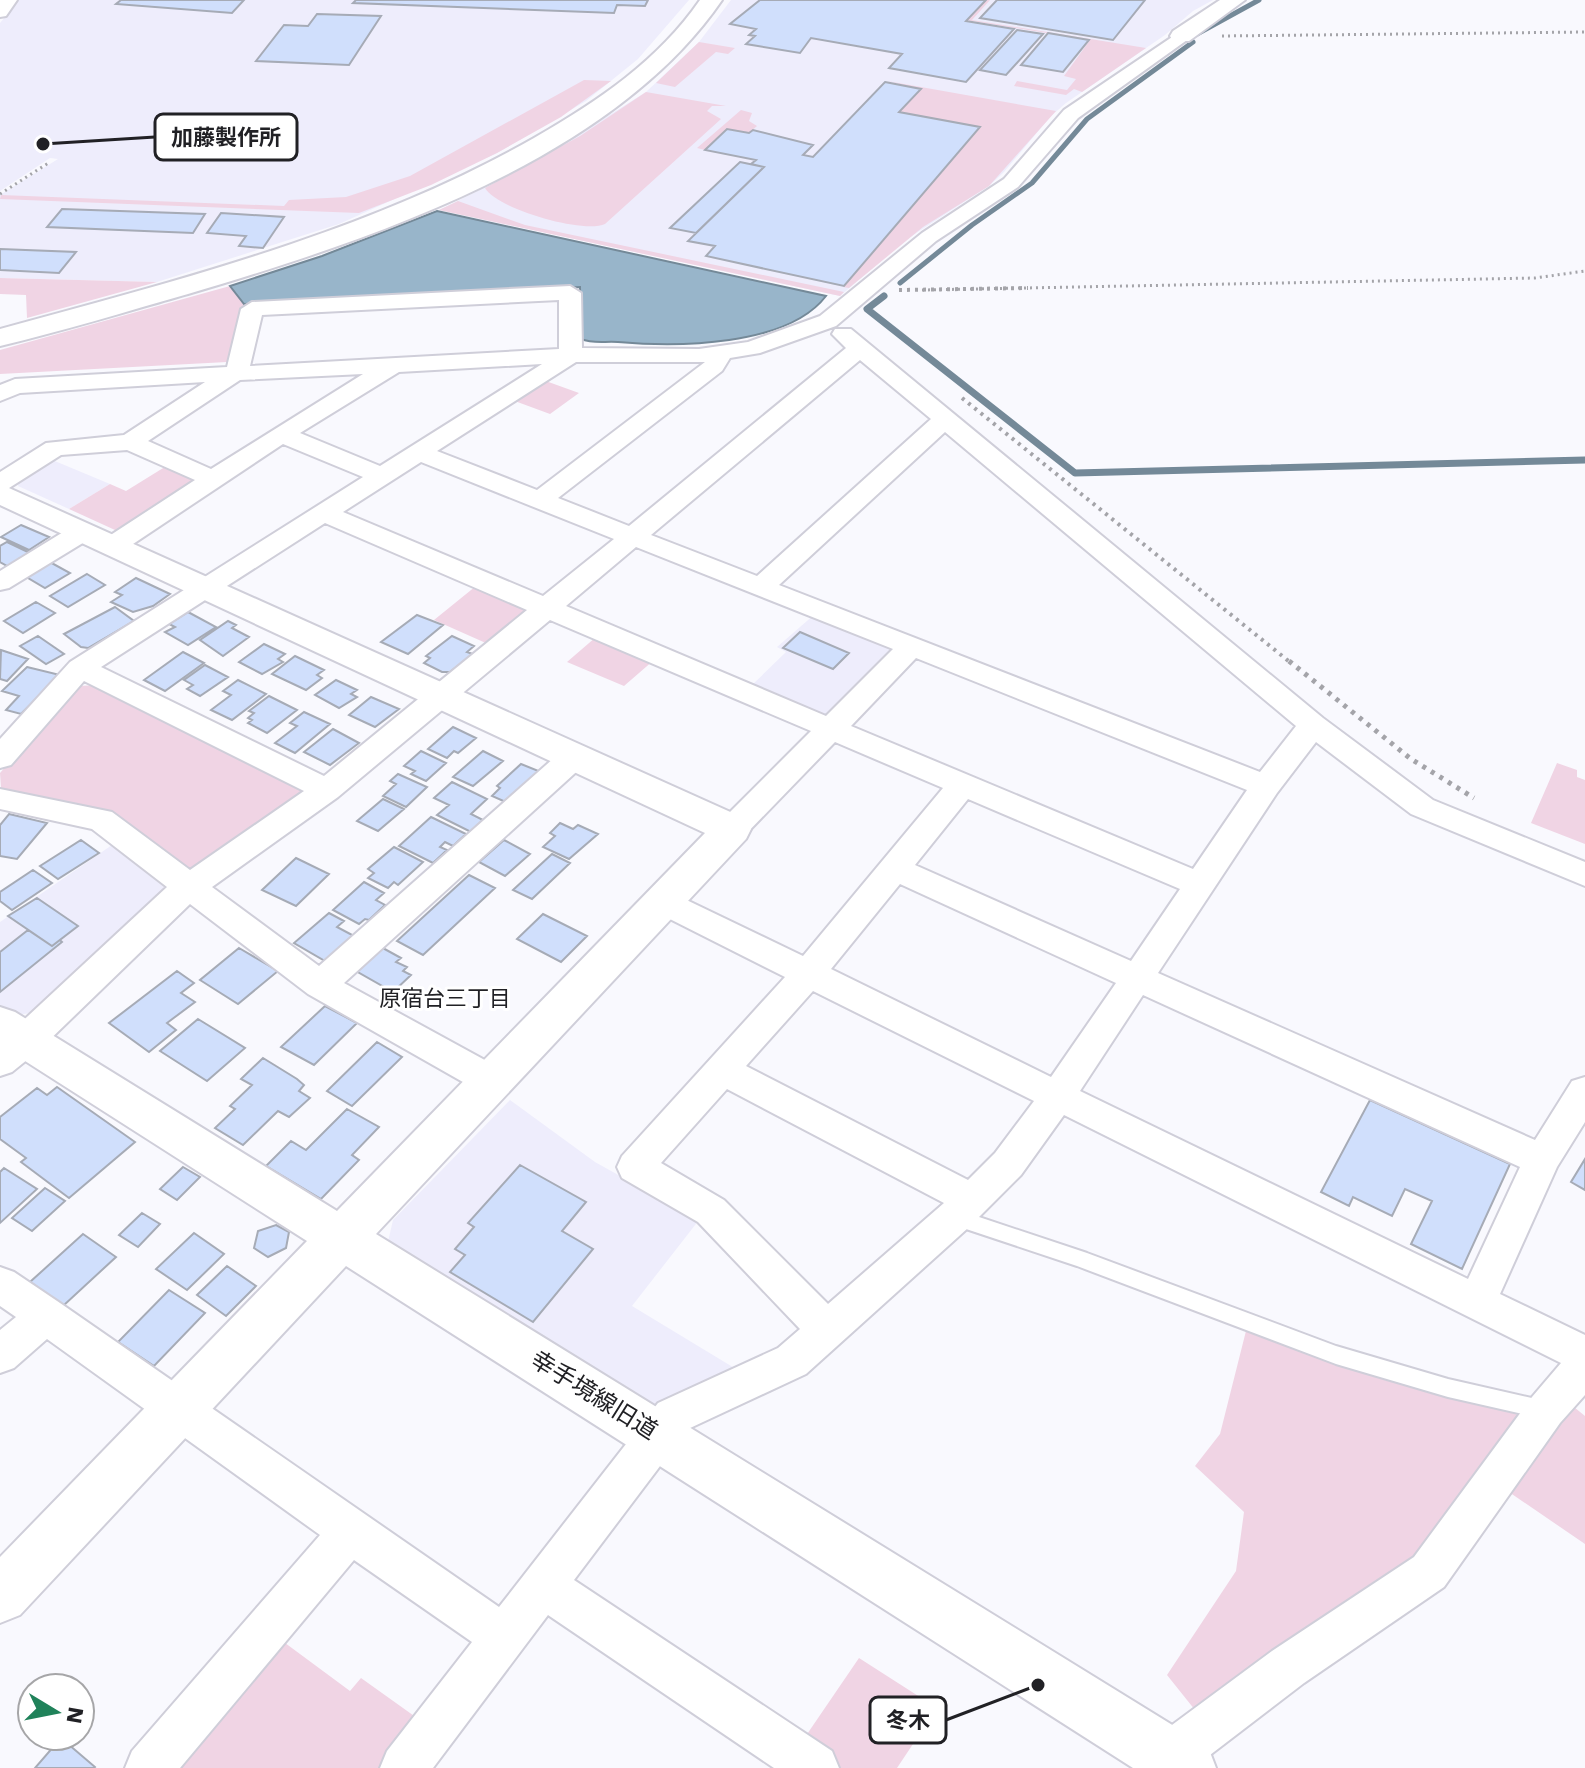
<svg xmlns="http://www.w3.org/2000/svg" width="1585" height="1768" font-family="'Work Sans','Noto Sans JP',sans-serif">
	<rect width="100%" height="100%" fill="#f9f9fe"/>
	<path fill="#eeedfc" d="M19 0H689L638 59 586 101 497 153 339 224 157 282 0 278V195L58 159 50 158 0 191V23Z
		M731 0H1213L1193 11 1165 35 1066 103 1050 117 1004 172 989 186 904 241 840 296 439 210 528 166 646 92 699 42Z
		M50 459 110 484 69 509 18 486 20 477Z
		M815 614 886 642 890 652 830 714 817 715 749 688 786 652 777 647Z
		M112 845 164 887 163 897 38 1012 17 1015 0 1005V922Z
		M510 1100 595 1162 699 1220 632 1306 741 1372 659 1412 387 1246 393 1220Z"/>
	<path fill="#f0d4e4" d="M986 0H990L972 20 1146 48 1082 92 1074 89 1066 95 1014 86 1017 81 1067 90 1076 79 1064 76 1090 40 966 20Z
		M699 42 735 48 728 54 716 52 675 87 656 83Z
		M584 80 611 81 561 117 497 153 431 185 359 213 0 199 1 195 284 206 289 200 346 197 410 176Z
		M887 81 1056 111 989 186 923 227 849 288 843 287 979 128 899 112 920 89Z
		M646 92 726 106H712L707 111 721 119 605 224C583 234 497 209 485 188L580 136Z
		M741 110 752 113 749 121 757 126 749 133 727 129 705 150 697 148Z
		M458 201 525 225 844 292 840 296 439 210Z
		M0 278 157 282 27 318 26 295 0 294Z
		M230 286 244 304 233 359 227 362 0 374V350Z
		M543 380 579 393 550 414 512 400Z
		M168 465 199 478 128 529 115 530 69 509 110 484 126 491Z
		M476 586 524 606 525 613 488 644 434 620Z
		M596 637 654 660 624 686 567 662Z
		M101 685 303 784 298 802 207 869 185 871 108 810 1 788 0 773 77 686Z
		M1557 763 1577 770V777L1585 780V844L1531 823Z
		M1247 1327 1402 1385 1512 1410 1520 1418 1420 1560 1195 1710 1167 1675 1236 1571 1244 1512 1195 1466 1220 1434Z
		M1569 1403 1585 1416V1544L1506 1490Z
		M277 1637 350 1691 361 1678 424 1723 390 1768H166Z
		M859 1658 937 1708 897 1768H840L801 1743Z"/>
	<path fill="#98b5ca" stroke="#748998" stroke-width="2" d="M437 211 826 296C787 347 676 347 618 342 605 341 593 344 581 339L580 287 244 304 230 286 322 256Z"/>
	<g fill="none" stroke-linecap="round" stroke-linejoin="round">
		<path stroke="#748998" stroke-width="5" d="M1197 34 1259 0
			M900 283 972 225 1032 183 1087 119 1193 42"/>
		<path stroke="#748998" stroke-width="7" d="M884 296 867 309 1075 473 1585 460"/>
	</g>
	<path fill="#d0dffc" stroke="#a6abb6" stroke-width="2" d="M121 0H244L232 13 116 4Z
		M356 0H648L645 6 617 5 614 13 353 3Z
		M760 0H986L966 21 1014 29 966 82 889 68 902 54 811 38 800 53 746 44 755 36 749 35 756 29 730 24Z
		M997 0H1145L1113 40 980 18Z
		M317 14 381 16 349 65 256 61 284 25 308 26Z
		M1017 30 1043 34 1006 75 980 70Z
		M1048 33 1089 40 1063 72 1021 65Z
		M885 82 921 89 899 112 980 127 844 286 706 256 715 246 688 241 764 167 751 164 756 160 705 150 727 129 749 133 753 130 813 145 803 155 813 157Z
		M740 162 764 167 696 233 670 228Z
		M62 209 205 214 193 233 47 227Z
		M221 213 284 217 263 248 239 246 246 236 207 233Z
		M0 249 76 252 59 273 0 270Z
		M21 525 49 537 29 550 1 537Z
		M7 542 30 553 9 567 0 562V546Z
		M48 561 70 573 45 588 23 575Z
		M87 574 105 585 68 607 50 596Z
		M136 578 170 594 153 606 133 612 111 602 122 595 115 592Z
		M36 602 55 613 23 633 4 621Z
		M115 607 134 621 88 648 81 647 64 634Z
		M188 612 216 627 188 645 165 632 175 627 169 624Z
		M417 615 443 625 408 654 381 642Z
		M228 621 236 625 232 628 249 637 223 656 200 640Z
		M800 632 849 653 833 669 783 648Z
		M38 636 64 654 46 664 20 646Z
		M452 636 474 646 467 652 473 654 450 672H442L424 663 430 658 426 656Z
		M264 644 285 654 278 659 283 662 262 674 239 662Z
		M1 650 28 659 7 681 0 679Z
		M183 652 204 663 165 691 144 680Z
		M295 656 324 670 317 675 322 678 306 690 272 674Z
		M205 665 228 677 200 696 187 689 193 685 184 680Z
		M27 667 60 675 21 714 6 710 19 696 2 691Z
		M238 680 266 694 232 720 211 710 231 695 223 691Z
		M336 680 357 690 351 694 357 697 339 708 315 695Z
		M269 696 297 710 267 733 248 723 252 720 248 718 254 713 249 711Z
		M371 697 399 709 375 727 349 715Z
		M304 712 330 724 295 753 275 743 297 726 290 723Z
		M453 727 476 738 458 753 454 751 447 758 428 749Z
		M333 729 359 743 330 765 304 752Z
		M421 751 446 763 426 781 411 774 415 771 404 766Z
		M483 751 503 761 473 786 453 777Z
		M521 764 541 772 508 803 492 796 500 788 497 786Z
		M398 774 427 787 406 807 383 796 396 784 390 781Z
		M452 782 487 799 471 814 483 820 471 832 437 815 449 805 434 798Z
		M383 799 404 809 378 831 357 821Z
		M9 814 47 823 17 859 0 856V825Z
		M431 817 466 834 453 846 445 842 440 847 447 850 433 863 399 846Z
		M560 823 573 829 578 825 598 834 569 859 543 847 555 836 550 833Z
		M81 840 99 853 58 879 40 866Z
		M504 840 530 854 505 876 479 862Z
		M394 847 423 862 398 885 394 882 388 888 368 878 374 873 368 869Z
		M552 854 570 863 532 899 513 890Z
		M296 858 329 874 296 906 262 890Z
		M33 870 52 883 12 910 0 901V892Z
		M469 875 495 888 423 955 397 941Z
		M364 882 384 893 376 900 385 905 369 920 365 919 359 924 333 910Z
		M37 898 78 926 52 946 8 916Z
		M329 913 344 921 337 927 354 936 325 961 294 943Z
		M543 914 587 936 561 962 517 939Z
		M28 930 52 946 60 940 62 942 0 992V952Z
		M381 947 401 958 396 962 407 967 403 971 411 975 393 992 356 971Z
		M239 948 278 971 238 1004 200 980Z
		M177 971 194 983 181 993 195 1002 167 1023 176 1030 149 1052 109 1023Z
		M325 1006 357 1023 314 1065 281 1047Z
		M198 1019 245 1048 207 1081 160 1051Z
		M377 1042 402 1057 352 1106 327 1091Z
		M263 1058 297 1079 304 1085 299 1091 310 1098 289 1117 278 1111 243 1145 215 1128 235 1109 230 1106 252 1085 241 1079Z
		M57 1087 135 1142 69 1198 21 1162 26 1158 0 1139V1117L37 1088 47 1095Z
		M1370 1100 1510 1164 1462 1269 1411 1244 1432 1201 1405 1189 1392 1216 1353 1197 1349 1206 1321 1192Z
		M347 1109 379 1127 352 1155 359 1160 321 1199 266 1166 291 1141 306 1150Z
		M1585 1159V1190L1571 1182Z
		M520 1165 586 1202 562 1231 593 1249 533 1322 450 1272 465 1255 455 1249 474 1227 468 1223Z
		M183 1167 200 1177 177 1200 160 1189Z
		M4 1168 37 1189 0 1223V1172Z
		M45 1188 65 1201 32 1231 12 1218Z
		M142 1213 160 1224 138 1247 119 1235Z
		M276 1225 289 1232 286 1248 268 1257 254 1248 258 1231Z
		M194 1233 224 1254 187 1290 156 1269Z
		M83 1234 116 1257 63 1306 30 1282Z
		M227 1266 256 1286 226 1316 197 1295Z
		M169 1290 205 1313 154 1366 118 1342Z
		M61 1738 95 1767 94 1768H35Z"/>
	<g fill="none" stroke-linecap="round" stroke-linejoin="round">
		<defs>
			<path id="service" d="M955 1209 1087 1253 1336 1346 1448 1379 1545 1401 1552 1403 1555 1410 1552 1417 1545 1419 1448 1397 1336 1364 1077 1266 948 1223 946 1217 948 1211Z"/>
			<path id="minor" d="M0 0H17L6 16 0 17Z
				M1181 31 1190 36 1187 40 1078 118 1018 187 936 241 836 326 760 353 730 358 722 371 558 498 629 526 846 348 832 334 835 329H851L1323 718 1433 800 1585 862V886L1411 814 1316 742 1277 793 1158 973 1535 1140 1572 1081 1585 1077V1122L1557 1167 1500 1294 1585 1335V1395L1560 1423 1444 1587 1304 1683 1193 1768H1137L1153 1739 1272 1651 1414 1557 1532 1397 1561 1363 1064 1115 1021 1175 968 1228 806 1374 688 1429 574 1580 832 1751 839 1768H774L548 1615 433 1768H380L387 1751 472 1642 354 1560 180 1768H125L132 1751 320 1535 47 1339 14 1368 0 1373V1330L16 1317 0 1306V1267L14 1272 60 1303 499 1607 658 1403 778 1348 800 1329 698 1222 622 1178 617 1167 622 1156 785 977 650 909 645 901 650 893 661 889 672 893 803 956 943 788 835 742 743 837 732 840 721 837 716 829 721 821 811 731 550 620 338 797 212 887 319 966 563 750 574 747 585 750 589 757 585 764 344 983 503 1070 508 1080 503 1090 490 1094 477 1090 308 994 190 904 38 1051 12 1072 0 1076V1042L167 887 92 829 0 809V789L112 812 190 870 304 791 84 681 11 765 0 768V739L70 662 363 477 283 444 121 552H103L99 546 103 540 195 480 127 450 61 455 9 488 0 491V472L46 443 124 435 205 382 20 393 0 401V385L15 379 227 367 241 309 252 302 570 286 581 293 582 348 699 349 748 342 820 316 922 233 1004 179 1064 110ZM559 300V349L250 366 262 315ZM860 360 931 419 757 576 651 535ZM576 362H705L537 490 437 451ZM542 364 380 466 300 433 399 372ZM363 374 211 469 148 441 240 380ZM945 432 1296 726 1260 772 779 585ZM421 462 614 539 543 596 343 512ZM325 523 527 610 324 776 101 667ZM636 547 893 649 826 716 566 606ZM916 658 1247 790 1193 869 851 726ZM968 799 1180 889 1131 961 915 865ZM900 884 1116 983 1051 1077 831 969ZM813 991 1034 1101 995 1153 968 1180 746 1066ZM1143 995 1520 1167 1468 1279 1080 1091ZM727 1089 944 1203 828 1304 724 1200 661 1163Z
				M82 524 91 526 95 532 91 538 9 588 0 590V571L73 526Z"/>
			<path id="tertiary" d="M700 0H722C612 161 367 241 188 294 125 312 63 331 0 346V329C182 279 369 232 534 138 598 101 658 61 700 0Z
				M1220 0H1245L1189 41H1173L1170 36 1173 31Z
				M0 484 746 819 751 829 746 839 376 1234 1208 1747 1216 1768H1133L346 1266 20 1615 0 1623V1557L307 1241 0 1045V1007L15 1012 337 1211 705 833 0 505Z"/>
		</defs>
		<use href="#service" stroke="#cfced9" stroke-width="4"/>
		<use href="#minor" stroke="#cfced9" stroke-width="4"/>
		<use href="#tertiary" stroke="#cfced9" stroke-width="4"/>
		<path stroke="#a4a4a9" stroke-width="3" stroke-dasharray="2 4" stroke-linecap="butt" d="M1222 36 1585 32
			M0 194 50 162
			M922 290 1535 278 1585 271"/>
		<path stroke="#a4a4a9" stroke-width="4" stroke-dasharray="3 5" stroke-linecap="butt" d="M899 290 1028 288
			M962 398 1291 663"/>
		<path stroke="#a4a4a9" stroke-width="5" stroke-dasharray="4 6" stroke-linecap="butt" d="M1289 661 1411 759 1474 798"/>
		<use href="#service" fill="#fff" fill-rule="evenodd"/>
		<use href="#minor" fill="#fff" fill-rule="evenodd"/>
		<use href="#tertiary" fill="#fff" fill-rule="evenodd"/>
	</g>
	<g text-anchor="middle" stroke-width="6" stroke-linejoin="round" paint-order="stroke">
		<g font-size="22" fill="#212125" stroke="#fff">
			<text x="445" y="1006">原宿台三丁目</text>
		</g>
		<g font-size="24" fill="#212125" stroke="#fff">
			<text transform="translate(594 1395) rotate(32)" y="8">幸手境線旧道</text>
		</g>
	</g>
	<path fill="none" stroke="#212125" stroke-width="3" d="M43 144L155 137M1038 1685L946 1720"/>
	<g fill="#212125" stroke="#fff" stroke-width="3">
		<circle cx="43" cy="144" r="8"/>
		<circle cx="1038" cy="1685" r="8"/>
	</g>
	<g fill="#fff" stroke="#212125" stroke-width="3">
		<rect x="155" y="114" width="142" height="46" rx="8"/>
		<rect x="870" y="1697" width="76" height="46" rx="8"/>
	</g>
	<g font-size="22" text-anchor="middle" font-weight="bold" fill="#212125">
		<text x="226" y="145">加藤製作所</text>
		<text x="908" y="1728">冬木</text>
	</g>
	<g transform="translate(56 1712) rotate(100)"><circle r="38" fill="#ffffff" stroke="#a6a6a8" stroke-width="2"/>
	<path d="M0-6L14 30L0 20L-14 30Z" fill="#20825a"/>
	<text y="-12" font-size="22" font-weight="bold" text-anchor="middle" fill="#212125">N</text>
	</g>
</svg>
